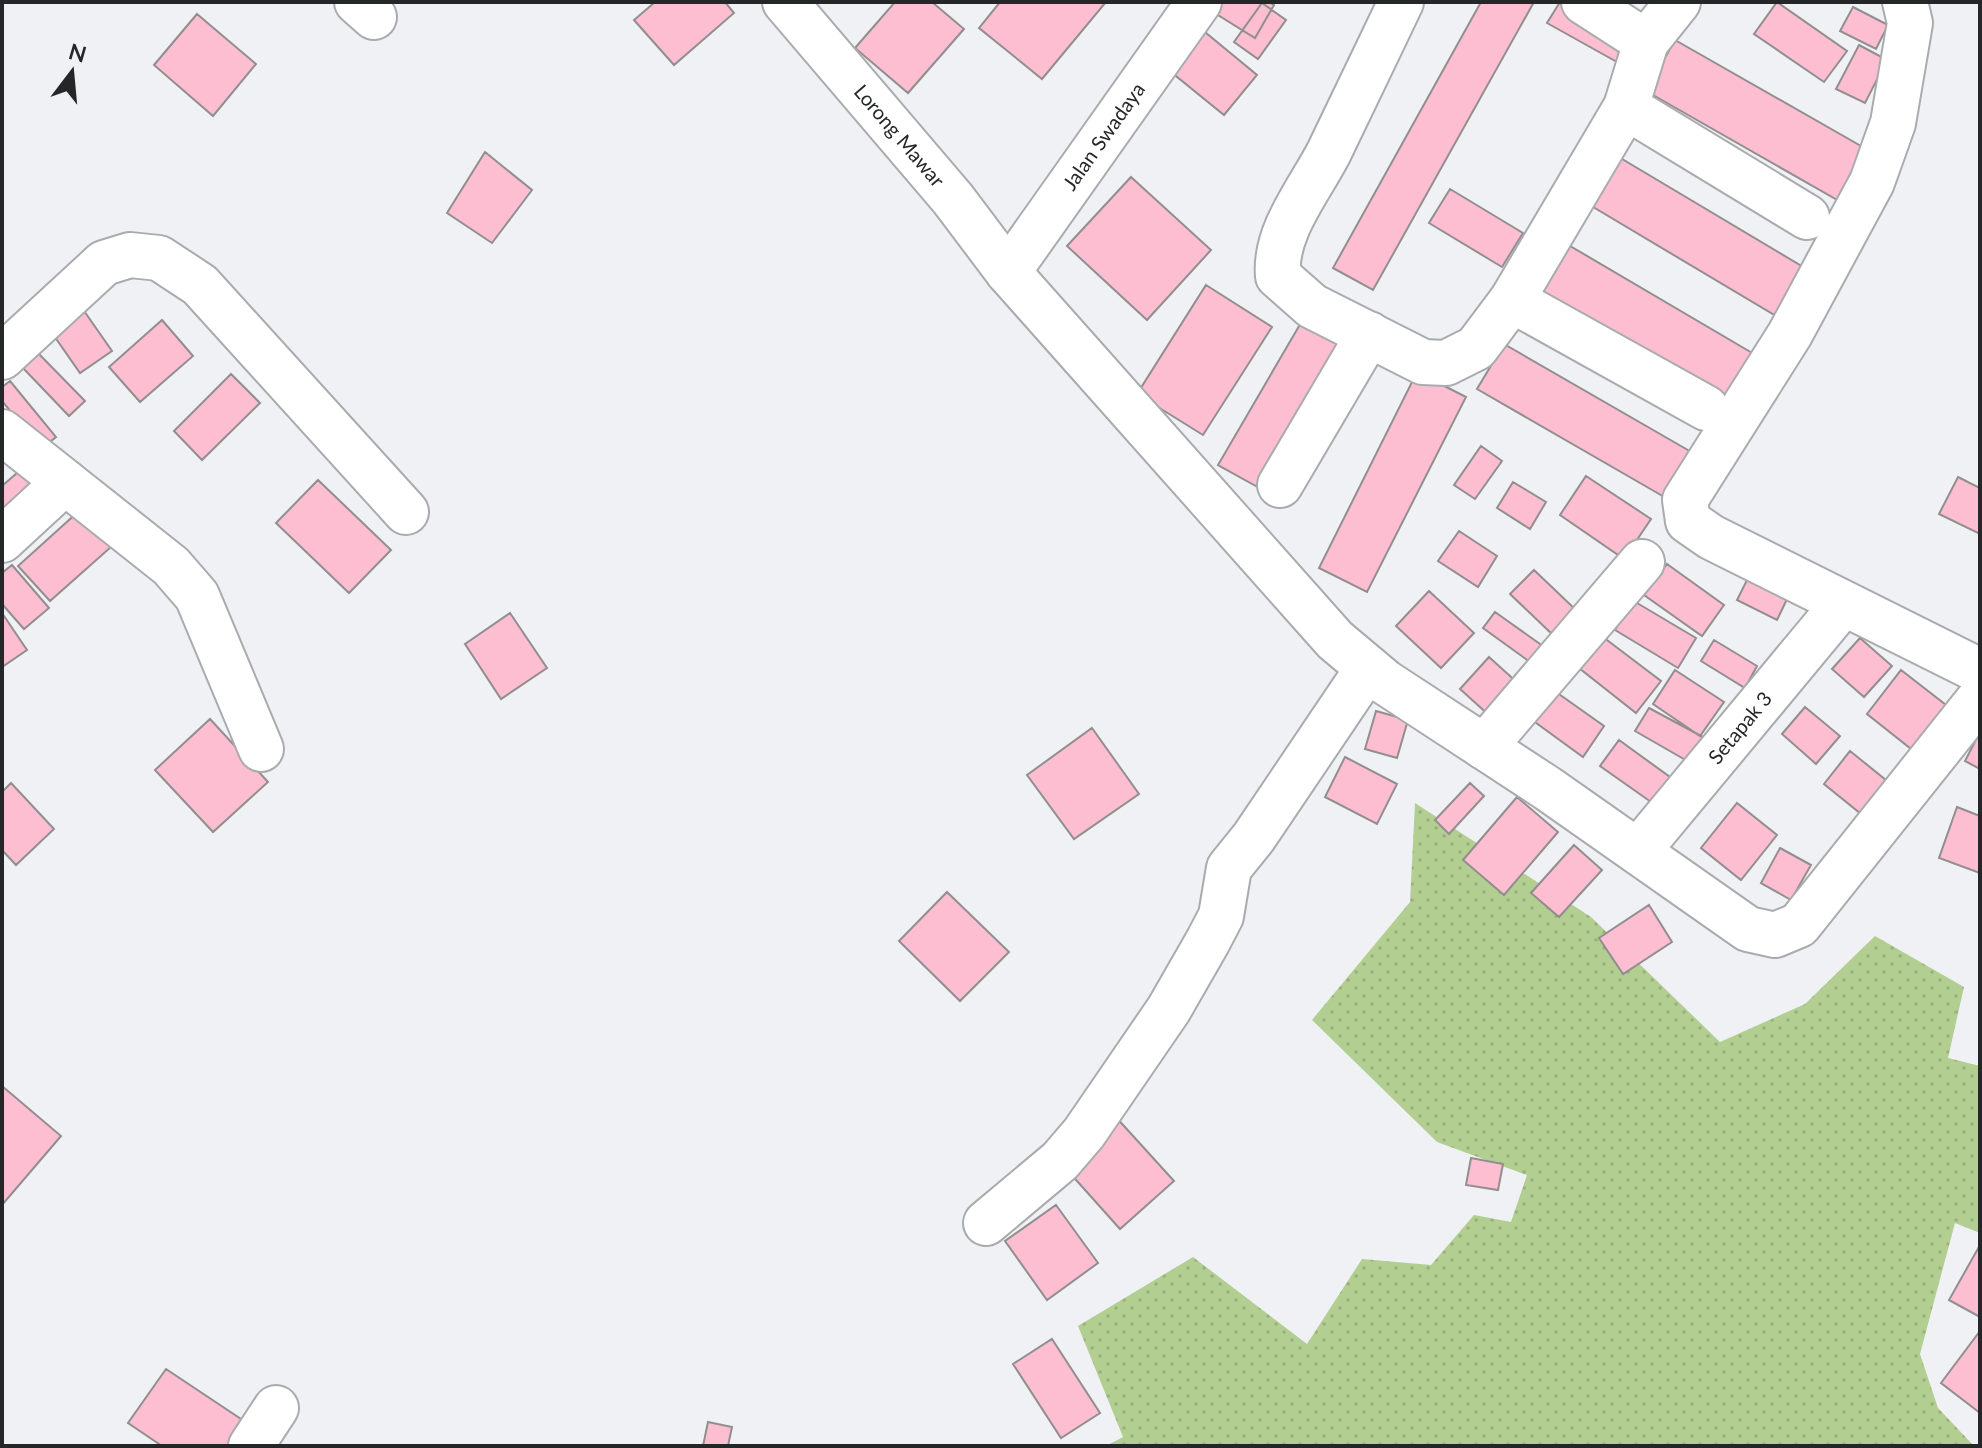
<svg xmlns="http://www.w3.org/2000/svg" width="1982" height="1448" font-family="Lato,sans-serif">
	<defs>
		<pattern id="grass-dots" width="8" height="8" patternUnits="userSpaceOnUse" patternTransform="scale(2)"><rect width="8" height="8" fill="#b2cf91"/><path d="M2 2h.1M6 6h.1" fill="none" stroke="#99b27d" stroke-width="1.8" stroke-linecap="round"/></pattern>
	</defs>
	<rect width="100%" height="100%" fill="#eff1f4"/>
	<path fill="url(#grass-dots)" d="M1415 803 1591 917 1720 1042 1805 1004 1875 936 1964 987 1948 1058 1980 1066V1233L1955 1223 1920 1354 1938 1408 1974 1446H1106L1123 1437 1078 1326 1193 1257 1307 1344 1362 1259 1431 1265 1474 1215 1511 1222 1527 1175 1437 1142 1312 1020 1410 902Z"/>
	<path fill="#fcbed0" stroke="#928e8f" stroke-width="2" d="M655 2H725L734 13 674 65 634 20Z
		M895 2H932L964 29 908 93 855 48Z
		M1000 2H1106L1042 79 979 28Z
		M1208 2H1269L1274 5 1255 38 1205 7Z
		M1481 2H1534L1373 290 1333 268Z
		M1560 2H1571L1632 36 1617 62 1547 23Z
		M1777 2 1847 51 1824 82 1754 34Z
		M1262 3 1286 20 1258 59 1234 42Z
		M1853 7 1888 25 1876 49 1840 31Z
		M197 14 256 64 213 116 154 65Z
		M1194 23 1257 75 1224 115 1160 63Z
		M1675 40 1875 154 1846 205 1646 91Z
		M1859 45 1887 60 1865 103 1836 89Z
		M1607 150 1815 274 1786 322 1578 198Z
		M485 152 532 190 492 243 447 213Z
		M1131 177 1211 250 1147 320 1067 246Z
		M1450 189 1523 233 1502 267 1429 223Z
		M1565 243 1759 357 1730 405 1536 291Z
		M1206 285 1272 327 1203 435 1137 394Z
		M82 308 112 351 80 373 50 330Z
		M1309 309 1354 335 1263 490 1218 465Z
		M162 320 193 356 140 402 109 367Z
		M1504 344 1700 457 1673 502 1477 389Z
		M37 352 85 401 69 416 22 367Z
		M1417 372 1466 397 1367 592 1319 568Z
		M231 374 260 403 202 460 174 431Z
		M10 381 56 437 41 449 2 401V387Z
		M1481 446 1502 461 1475 499 1454 485Z
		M31 461 50 483 2 524V486Z
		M1586 476 1651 519 1624 559 1560 515Z
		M1958 477 1980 488V534L1939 514Z
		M318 480 391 550 349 593 276 523Z
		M1513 482 1546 502 1530 529 1497 508Z
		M79 511 111 547 50 601 18 566Z
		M1459 531 1497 556 1478 587 1438 561Z
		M1667 564 1724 605 1702 636 1644 595Z
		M12 565 49 608 24 629 2 604V573Z
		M1534 570 1577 611 1553 635 1510 594Z
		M1749 576 1789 595 1777 620 1737 600Z
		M1429 591 1474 633 1441 668 1396 626Z
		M1632 600 1696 638 1678 668 1615 630Z
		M1495 612 1554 654 1541 670 1483 628Z
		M2 613 27 650 2 667Z
		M510 613 547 668 501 699 465 644Z
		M1603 637 1661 681 1636 713 1579 668Z
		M1860 638 1892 666 1864 697 1832 669Z
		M1714 640 1757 666 1745 688 1701 661Z
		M1489 657 1520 685 1491 717 1460 689Z
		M1675 670 1724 702 1700 736 1653 704Z
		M1901 670 1955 712 1920 756 1867 714Z
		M1549 687 1604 726 1583 757 1528 717Z
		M1805 707 1840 736 1816 764 1782 734Z
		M1649 708 1703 737 1689 762 1635 731Z
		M1376 711 1408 720 1397 758 1365 749Z
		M210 719 268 782 213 832 155 770Z
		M1092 728 1139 794 1074 839 1027 775Z
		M1980 732V769L1965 761Z
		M1619 740 1670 777 1651 802 1600 766Z
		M1850 751 1897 789 1871 822 1824 784Z
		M1345 757 1397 784 1377 824 1325 797Z
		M11 783 54 829 16 865 2 850V792Z
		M1470 783 1484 796 1449 834 1435 820Z
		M1517 797 1558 832 1504 895 1463 860Z
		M1737 803 1777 835 1741 880 1701 848Z
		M1957 807 1980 816V873L1939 858Z
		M1574 845 1602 870 1559 917 1531 893Z
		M1780 848 1811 865 1791 900 1761 883Z
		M947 892 1009 952 960 1001 899 941Z
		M1649 905 1672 942 1623 974 1599 938Z
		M2 1086 61 1136 2 1205Z
		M1114 1115 1174 1181 1120 1229 1060 1162Z
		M1471 1158 1503 1164 1498 1190 1466 1185Z
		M1056 1205 1098 1263 1047 1300 1005 1241Z
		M1980 1245V1317L1949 1300Z
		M1980 1331V1413L1941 1383Z
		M1052 1339 1100 1413 1061 1438 1013 1364Z
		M166 1369 244 1421 227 1446H162L128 1423Z
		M708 1422 732 1427 728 1446H703Z"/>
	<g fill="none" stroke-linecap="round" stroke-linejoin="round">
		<defs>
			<g id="street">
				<path d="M357 2 374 17"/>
				<path id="s1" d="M785 2 953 199 1008 272 1335 640 1385 682 1547 788 1748 929 1775 935 1799 925 1980 698"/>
				<path d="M1401 2C1377 52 1353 103 1329 152 1309 191 1274 232 1278 276L1312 306 1423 362 1446 363 1476 348 1512 300 1626 107 1646 42"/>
				<path d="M1584 2 1646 42 1678 2"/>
				<path d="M1905 2 1910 23 1893 123 1872 182 1790 334 1685 500 1688 521 1711 537 1980 671"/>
				<path d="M1626 107 1807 217"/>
				<path id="s2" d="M1008 272 1199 2"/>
				<path d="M1512 300 1706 408"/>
				<path d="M2 357 104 263 130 255 159 258 200 285 406 512"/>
				<path d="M2 432 171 566 197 596 261 749"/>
				<path d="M1280 485 1369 334"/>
				<path d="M2 540 65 482"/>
				<path d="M1484 747 1642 562"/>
				<path id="s3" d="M1638 851 1843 604"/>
				<path d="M986 1223 1060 1161 1084 1133 1169 1009 1208 941 1221 916 1229 868 1254 837 1368 668"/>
				<path d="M251 1446 276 1408"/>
			</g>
		</defs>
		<use href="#street" stroke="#aaabae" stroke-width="48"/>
		<use href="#street" stroke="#fff" stroke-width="44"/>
	</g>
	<g text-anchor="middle" stroke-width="7" stroke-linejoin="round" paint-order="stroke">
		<g font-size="20" fill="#252627" stroke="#eff1f4">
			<text dy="7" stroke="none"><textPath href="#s1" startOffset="176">Lorong Mawar</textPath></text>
			<text dy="7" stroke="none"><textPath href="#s2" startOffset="166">Jalan Swadaya</textPath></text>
			<text dy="7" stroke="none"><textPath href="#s3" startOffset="160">Setapak 3</textPath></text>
		</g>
	</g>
	<rect width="1982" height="1448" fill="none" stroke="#252627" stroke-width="8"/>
	<g transform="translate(72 72) rotate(16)" stroke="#eff1f4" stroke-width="6" paint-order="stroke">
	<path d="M0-6L14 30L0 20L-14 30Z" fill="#252627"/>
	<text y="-12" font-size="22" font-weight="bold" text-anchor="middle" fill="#252627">N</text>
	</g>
</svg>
